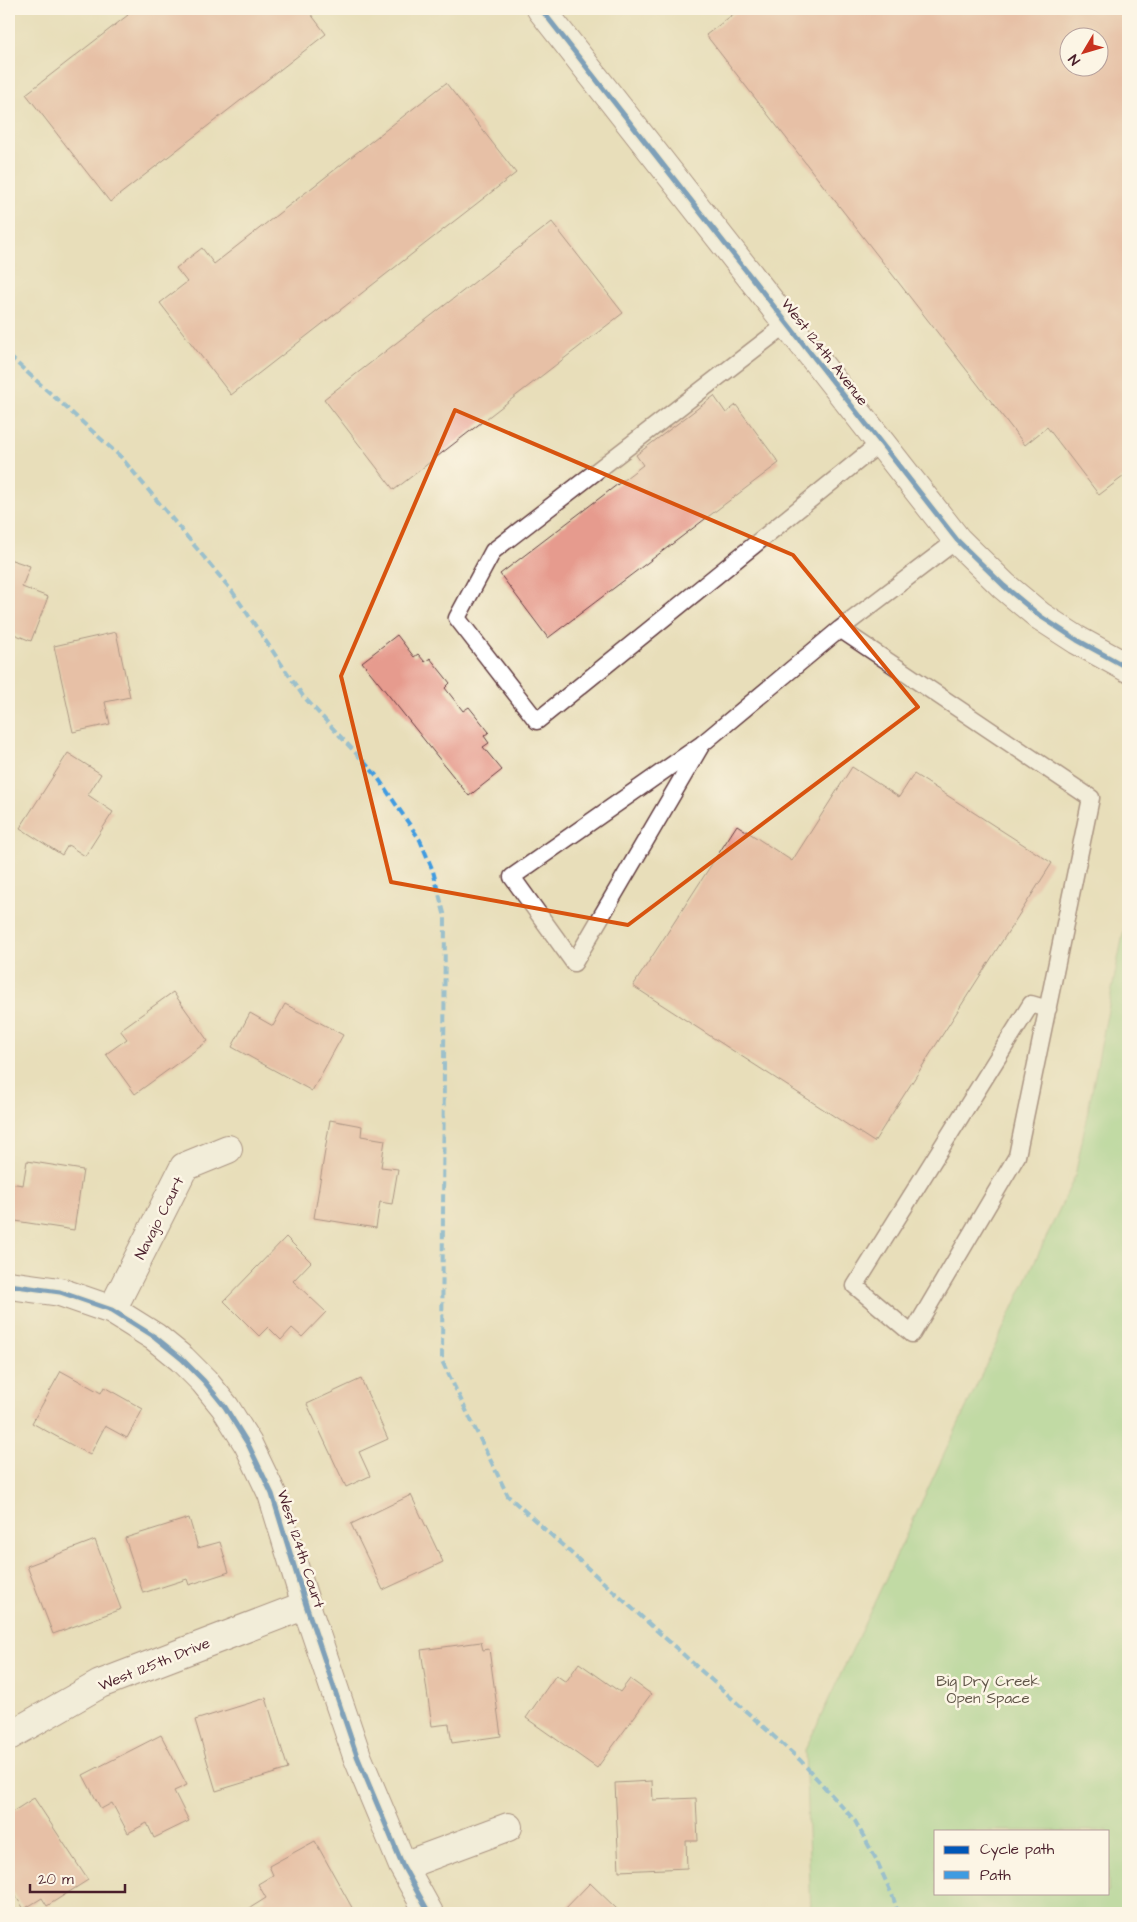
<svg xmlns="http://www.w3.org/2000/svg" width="1137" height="1922" font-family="'Architects Daughter',sans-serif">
	<rect width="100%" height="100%" fill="#fcf5e5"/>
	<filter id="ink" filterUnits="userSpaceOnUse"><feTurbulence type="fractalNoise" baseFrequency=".02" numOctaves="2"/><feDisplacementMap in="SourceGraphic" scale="10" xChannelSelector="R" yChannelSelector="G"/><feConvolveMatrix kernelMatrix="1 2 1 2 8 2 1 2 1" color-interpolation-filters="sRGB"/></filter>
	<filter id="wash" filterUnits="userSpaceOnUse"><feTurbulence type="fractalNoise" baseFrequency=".0096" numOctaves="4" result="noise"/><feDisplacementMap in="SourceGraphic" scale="20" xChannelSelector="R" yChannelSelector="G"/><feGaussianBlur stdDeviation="1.12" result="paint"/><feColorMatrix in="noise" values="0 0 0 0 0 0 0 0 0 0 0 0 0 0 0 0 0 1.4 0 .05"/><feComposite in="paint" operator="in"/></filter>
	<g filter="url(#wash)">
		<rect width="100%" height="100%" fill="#e8deba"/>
		<path fill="#93d48b" stroke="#6e7a5b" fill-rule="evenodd" d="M1128 909V1913H811L805 1750 1075 1176ZM936 1831H1108V1893H936Z"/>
		<g id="blocks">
			<path fill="#e69b8e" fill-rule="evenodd" d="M124 9H307L326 34 110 202 26 94 128 15Z
				M740 9H1128V473L1099 495 1047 427 1025 445 706 35ZM1070 38H1100V68H1070Z
				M446 83 516 173 231 395 160 303 187 282 176 268 202 248 214 264Z
				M552 222 623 313 394 490 324 399Z
				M714 396 726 413 736 405 779 463 548 638 500 574 643 465 636 455Z
				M9 559 30 566 22 587 48 597 31 641 9 632Z
				M116 632 130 697 105 702 110 724 73 732 54 646Z
				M397 635 414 657 418 654 425 662 430 658 450 683 445 688 463 711 469 707 489 732 484 736 489 743 483 747 502 770 469 796 362 662Z
				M68 753 101 774 88 795 113 812 85 856 68 845 62 855 20 828Z
				M852 767 899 797 914 774 1052 863 874 1142 633 986 737 825 792 861Z
				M173 992 208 1041 135 1094 106 1054 127 1039 120 1030Z
				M285 1004 343 1035 312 1091 232 1047 250 1013 273 1026Z
				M330 1120 362 1126 361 1136 385 1140 381 1167 398 1169 392 1204 380 1202 376 1228 314 1218Z
				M27 1161 83 1170 74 1230 9 1220V1183L23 1185Z
				M286 1237 311 1262 293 1281 326 1312 302 1337 292 1328 281 1340 268 1327 259 1336 224 1301Z
				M61 1371 101 1393 104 1387 143 1409 127 1438 105 1426 90 1455 32 1423Z
				M361 1379 388 1439 359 1452 370 1476 346 1487 307 1404Z
				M411 1495 443 1562 383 1590 351 1524Z
				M189 1518 198 1548 220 1542 229 1572 189 1585 187 1579 143 1593 125 1538Z
				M95 1540 121 1609 53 1634 27 1566Z
				M481 1642 483 1650 489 1649 501 1736 452 1743 449 1724 432 1726 421 1650Z
				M579 1663 620 1692 630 1679 651 1694 597 1768 526 1718 556 1675 566 1682Z
				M266 1698 288 1769 216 1791 195 1720Z
				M161 1735 187 1785 174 1791 189 1821 154 1838 147 1823 128 1833 112 1803 101 1809 83 1775Z
				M652 1781 653 1800 696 1798 698 1841H686L687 1868 619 1871 615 1783Z
				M34 1798 88 1880 47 1906 42 1898 24 1909 9 1886V1814Z
				M315 1841 355 1913H253L250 1908 266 1898 258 1884 273 1875 269 1866Z
				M590 1883 618 1910 615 1913H561Z"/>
		</g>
	</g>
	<g filter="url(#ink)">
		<use href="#blocks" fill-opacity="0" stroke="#623c40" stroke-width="1"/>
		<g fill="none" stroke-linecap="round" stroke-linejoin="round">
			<defs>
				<path id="service" d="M787 324 493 551 457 618 537 721 880 443
					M840 629 1091 798 1017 1156 912 1334 855 1286 1031 1004 1048 1009
					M702 744 574 963 512 877 702 744 840 629 957 540"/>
				<path id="minor" d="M9 1285 60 1292 112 1310 155 1337 182 1359 204 1381 225 1407 248 1444 272 1494 306 1605 357 1756 403 1866 429 1913
					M112 1310 184 1167 228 1149
					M9 1736 100 1684 306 1605
					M403 1866 508 1827"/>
				<path id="tertiary" d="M541 9 957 540 1004 586 1040 616 1077 640 1128 668"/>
			</defs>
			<use href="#service" stroke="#623c40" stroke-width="19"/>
			<use href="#minor" stroke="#623c40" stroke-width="30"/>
			<use href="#tertiary" stroke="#623c40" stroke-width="30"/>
			<use href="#service" stroke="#fff" stroke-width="16"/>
			<use href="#minor" stroke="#fff" stroke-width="28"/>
			<use href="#tertiary" stroke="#fff" stroke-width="28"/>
			<path stroke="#409be1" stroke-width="4" stroke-dasharray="8 4" stroke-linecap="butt" d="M9 356 121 457 232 591 303 696 376 775 420 840 433 871 445 917 442 1361 508 1496 800 1760 855 1821 876 1859 893 1897 898 1913"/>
			<defs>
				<path id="cycleway" d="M541 9 957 540 1004 586 1040 616 1077 640 1128 668
					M9 1285 60 1292 112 1310 155 1337 182 1359 204 1381 225 1407 248 1444 272 1494 306 1605 357 1756 403 1866 429 1913"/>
			</defs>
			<use href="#cycleway" stroke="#fcf5e5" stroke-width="8"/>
			<use href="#cycleway" stroke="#0057b8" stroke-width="5"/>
		</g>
	</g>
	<path d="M0 0H1137V1922H0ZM455 410 793 555 918 707 628 925 391 882 341 676Z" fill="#e8deba" fill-opacity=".55" fill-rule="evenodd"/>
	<path fill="none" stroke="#d8530f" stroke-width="4" stroke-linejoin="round" d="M455 410 793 555 918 707 628 925 391 882 341 676Z"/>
	<g text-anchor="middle" stroke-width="5" stroke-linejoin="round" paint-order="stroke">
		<g font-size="15" fill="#4a1f2b" stroke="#fcf5e5">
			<text transform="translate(825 352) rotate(52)" y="5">West 124th Avenue</text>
			<text transform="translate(159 1218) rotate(-63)" y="5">Navajo Court</text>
			<text transform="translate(301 1549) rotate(72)" y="5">West 124th Court</text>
			<text transform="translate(154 1664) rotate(-22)" y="5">West 125th Drive</text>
		</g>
		<g font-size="15" fill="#605548" stroke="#fcf5e5">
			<text x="988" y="1686">Big Dry Creek<tspan x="988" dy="17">Open Space</tspan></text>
		</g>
	</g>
	<rect width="1137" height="1922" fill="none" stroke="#fcf5e5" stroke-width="30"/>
	<rect x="934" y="1830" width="175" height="65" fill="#fcf5e5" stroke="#b59f9b"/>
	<rect x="944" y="1846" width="25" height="8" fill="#0057b8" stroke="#b59f9b"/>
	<text x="980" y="1854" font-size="15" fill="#4a1f2b">Cycle path</text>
	<rect x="944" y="1871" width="25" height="8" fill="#409be1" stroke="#b59f9b"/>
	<text x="980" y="1880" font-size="15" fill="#4a1f2b">Path</text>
	<g transform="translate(1084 52) rotate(232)"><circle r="24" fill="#fcf5e5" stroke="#b59f9b"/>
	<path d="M0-4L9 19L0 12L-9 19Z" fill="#c8321e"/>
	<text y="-8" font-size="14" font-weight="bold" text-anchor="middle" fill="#4a1f2b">N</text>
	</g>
	<path d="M30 1884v8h95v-8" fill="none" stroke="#4a1f2b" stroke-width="2.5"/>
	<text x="38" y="1884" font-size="15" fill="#4a1f2b" stroke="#fcf5e5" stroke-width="4" paint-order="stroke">20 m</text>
</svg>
